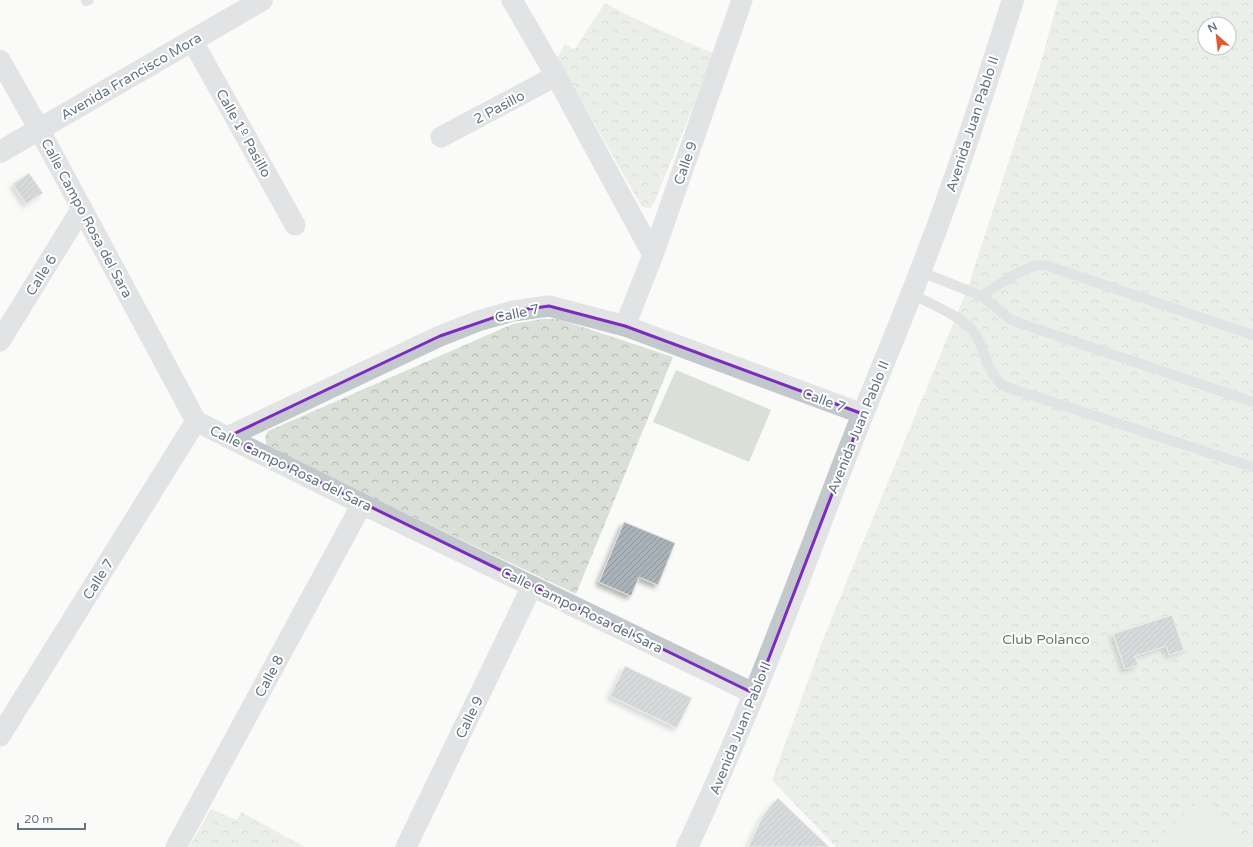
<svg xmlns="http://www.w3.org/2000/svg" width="1253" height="847" font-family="'Varela Round',sans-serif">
	<defs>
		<pattern id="park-crowns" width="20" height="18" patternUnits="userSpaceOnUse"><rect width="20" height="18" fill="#dadfd7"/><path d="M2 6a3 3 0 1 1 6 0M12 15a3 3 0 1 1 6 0" fill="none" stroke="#b4b9b4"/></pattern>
		<pattern id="building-hatch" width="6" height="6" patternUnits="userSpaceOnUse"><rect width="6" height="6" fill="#aab3b9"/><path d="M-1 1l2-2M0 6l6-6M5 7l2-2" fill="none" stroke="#8e969c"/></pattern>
		<filter id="shadow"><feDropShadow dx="-3.5" dy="3.5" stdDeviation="2" flood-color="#0004"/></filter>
	</defs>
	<rect width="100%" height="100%" fill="#fafaf8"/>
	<path fill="url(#park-crowns)" fill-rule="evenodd" d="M1058 0H1253V847H836L772 780 824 637 967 290 1040 66ZM1205 24H1229V48H1205Z
		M605 3 633 18 714 54 655 201 650 208 642 207 557 58 565 44 574 50Z
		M542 319H558L673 357 576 594 267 448 265 437 268 431 513 324Z
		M211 809 237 820 241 812 305 847H189Z"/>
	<path fill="#dadfd7" d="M676 370 771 410 749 462 653 422Z
		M1204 796 1250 847H1168L1159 837Z"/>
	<path fill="url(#building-hatch)" stroke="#dcdcda" filter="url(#shadow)" d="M29 173 43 193 26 204 13 184Z
		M624 522 675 543 658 585 639 577 631 596 599 582Z
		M1172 615 1184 650 1169 655 1166 646 1135 656 1138 665 1125 669 1113 634Z
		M625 666 692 698 677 728 610 696Z
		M778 798 828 846 829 847H748L764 814Z"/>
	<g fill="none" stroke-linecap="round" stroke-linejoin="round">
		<path stroke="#c3c8cc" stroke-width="10" d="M86 1 89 0
			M921 272 982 296 1011 320 1253 402
			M911 294C929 303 966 318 976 335 987 355 985 369 1003 386L1253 467
			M982 296C995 287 1026 265 1041 265 1046 265 1052 267 1057 269L1253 335"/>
		<path stroke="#c3c8cc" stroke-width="21" d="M512 0 556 76 653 255
			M192 40 295 225
			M0 60 39 129 196 421 227 437 362 504 755 694
			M441 137 556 76
			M625 326 653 255 742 0
			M0 341 82 208
			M227 437 440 336 478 321 513 311 549 306 625 326 863 414
			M0 736 196 421
			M176 847 362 504
			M406 847 532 586"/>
		<path stroke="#c3c8cc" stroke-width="22" d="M0 152 262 0
			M687 847C746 723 793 595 842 467 867 402 895 337 920 272 955 183 984 91 1013 0"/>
	</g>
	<path d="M0 0H1253V847H0ZM549 306 625 326 863 414 755 694 227 437 440 336 513 311Z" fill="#fafaf8" fill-opacity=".55" fill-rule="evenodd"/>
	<path fill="none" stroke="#7b2cbf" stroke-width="3" stroke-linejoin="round" d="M549 306 625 326 863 414 755 694 227 437 440 336 513 311Z"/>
	<g text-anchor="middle" stroke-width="4" stroke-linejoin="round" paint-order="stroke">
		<g font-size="14" fill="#657683" stroke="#fff">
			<text transform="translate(131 76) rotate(-30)" y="5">Avenida Francisco Mora</text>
			<text transform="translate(499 107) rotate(-28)" y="5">2 Pasillo</text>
			<text transform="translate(972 124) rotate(-72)" y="5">Avenida Juan Pablo II</text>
			<text transform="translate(244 133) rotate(61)" y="5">Calle 1º Pasillo</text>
			<text transform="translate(685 163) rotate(-71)" y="5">Calle 9</text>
			<text transform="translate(87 218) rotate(62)" y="5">Calle Campo Rosa del Sara</text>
			<text transform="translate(41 275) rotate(-58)" y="5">Calle 6</text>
			<text transform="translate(517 313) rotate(-12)" y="5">Calle 7</text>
			<text transform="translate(824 400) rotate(20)" y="5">Calle 7</text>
			<text transform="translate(858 427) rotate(-68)" y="5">Avenida Juan Pablo II</text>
			<text transform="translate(291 468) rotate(26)" y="5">Calle Campo Rosa del Sara</text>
			<text transform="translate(98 579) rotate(-58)" y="5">Calle 7</text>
			<text transform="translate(582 610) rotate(26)" y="5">Calle Campo Rosa del Sara</text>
			<text transform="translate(269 676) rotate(-62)" y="5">Calle 8</text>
			<text transform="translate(469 717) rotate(-64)" y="5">Calle 9</text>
			<text transform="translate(740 728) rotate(-68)" y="5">Avenida Juan Pablo II</text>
		</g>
		<g font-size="14" fill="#687a64" stroke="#fff">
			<text x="1046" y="644">Club Polanco</text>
		</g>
	</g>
	<g transform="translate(1217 36) rotate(332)"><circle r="19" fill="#ffffff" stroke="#c1c8cd"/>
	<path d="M0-3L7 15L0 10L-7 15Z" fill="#e4572e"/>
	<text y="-6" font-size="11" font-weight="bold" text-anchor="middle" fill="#657683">N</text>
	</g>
	<path d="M18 823v6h67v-6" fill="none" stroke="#657683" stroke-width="2"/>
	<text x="24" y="823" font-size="12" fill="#657683" stroke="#ffffff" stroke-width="3" paint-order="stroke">20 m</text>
</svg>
